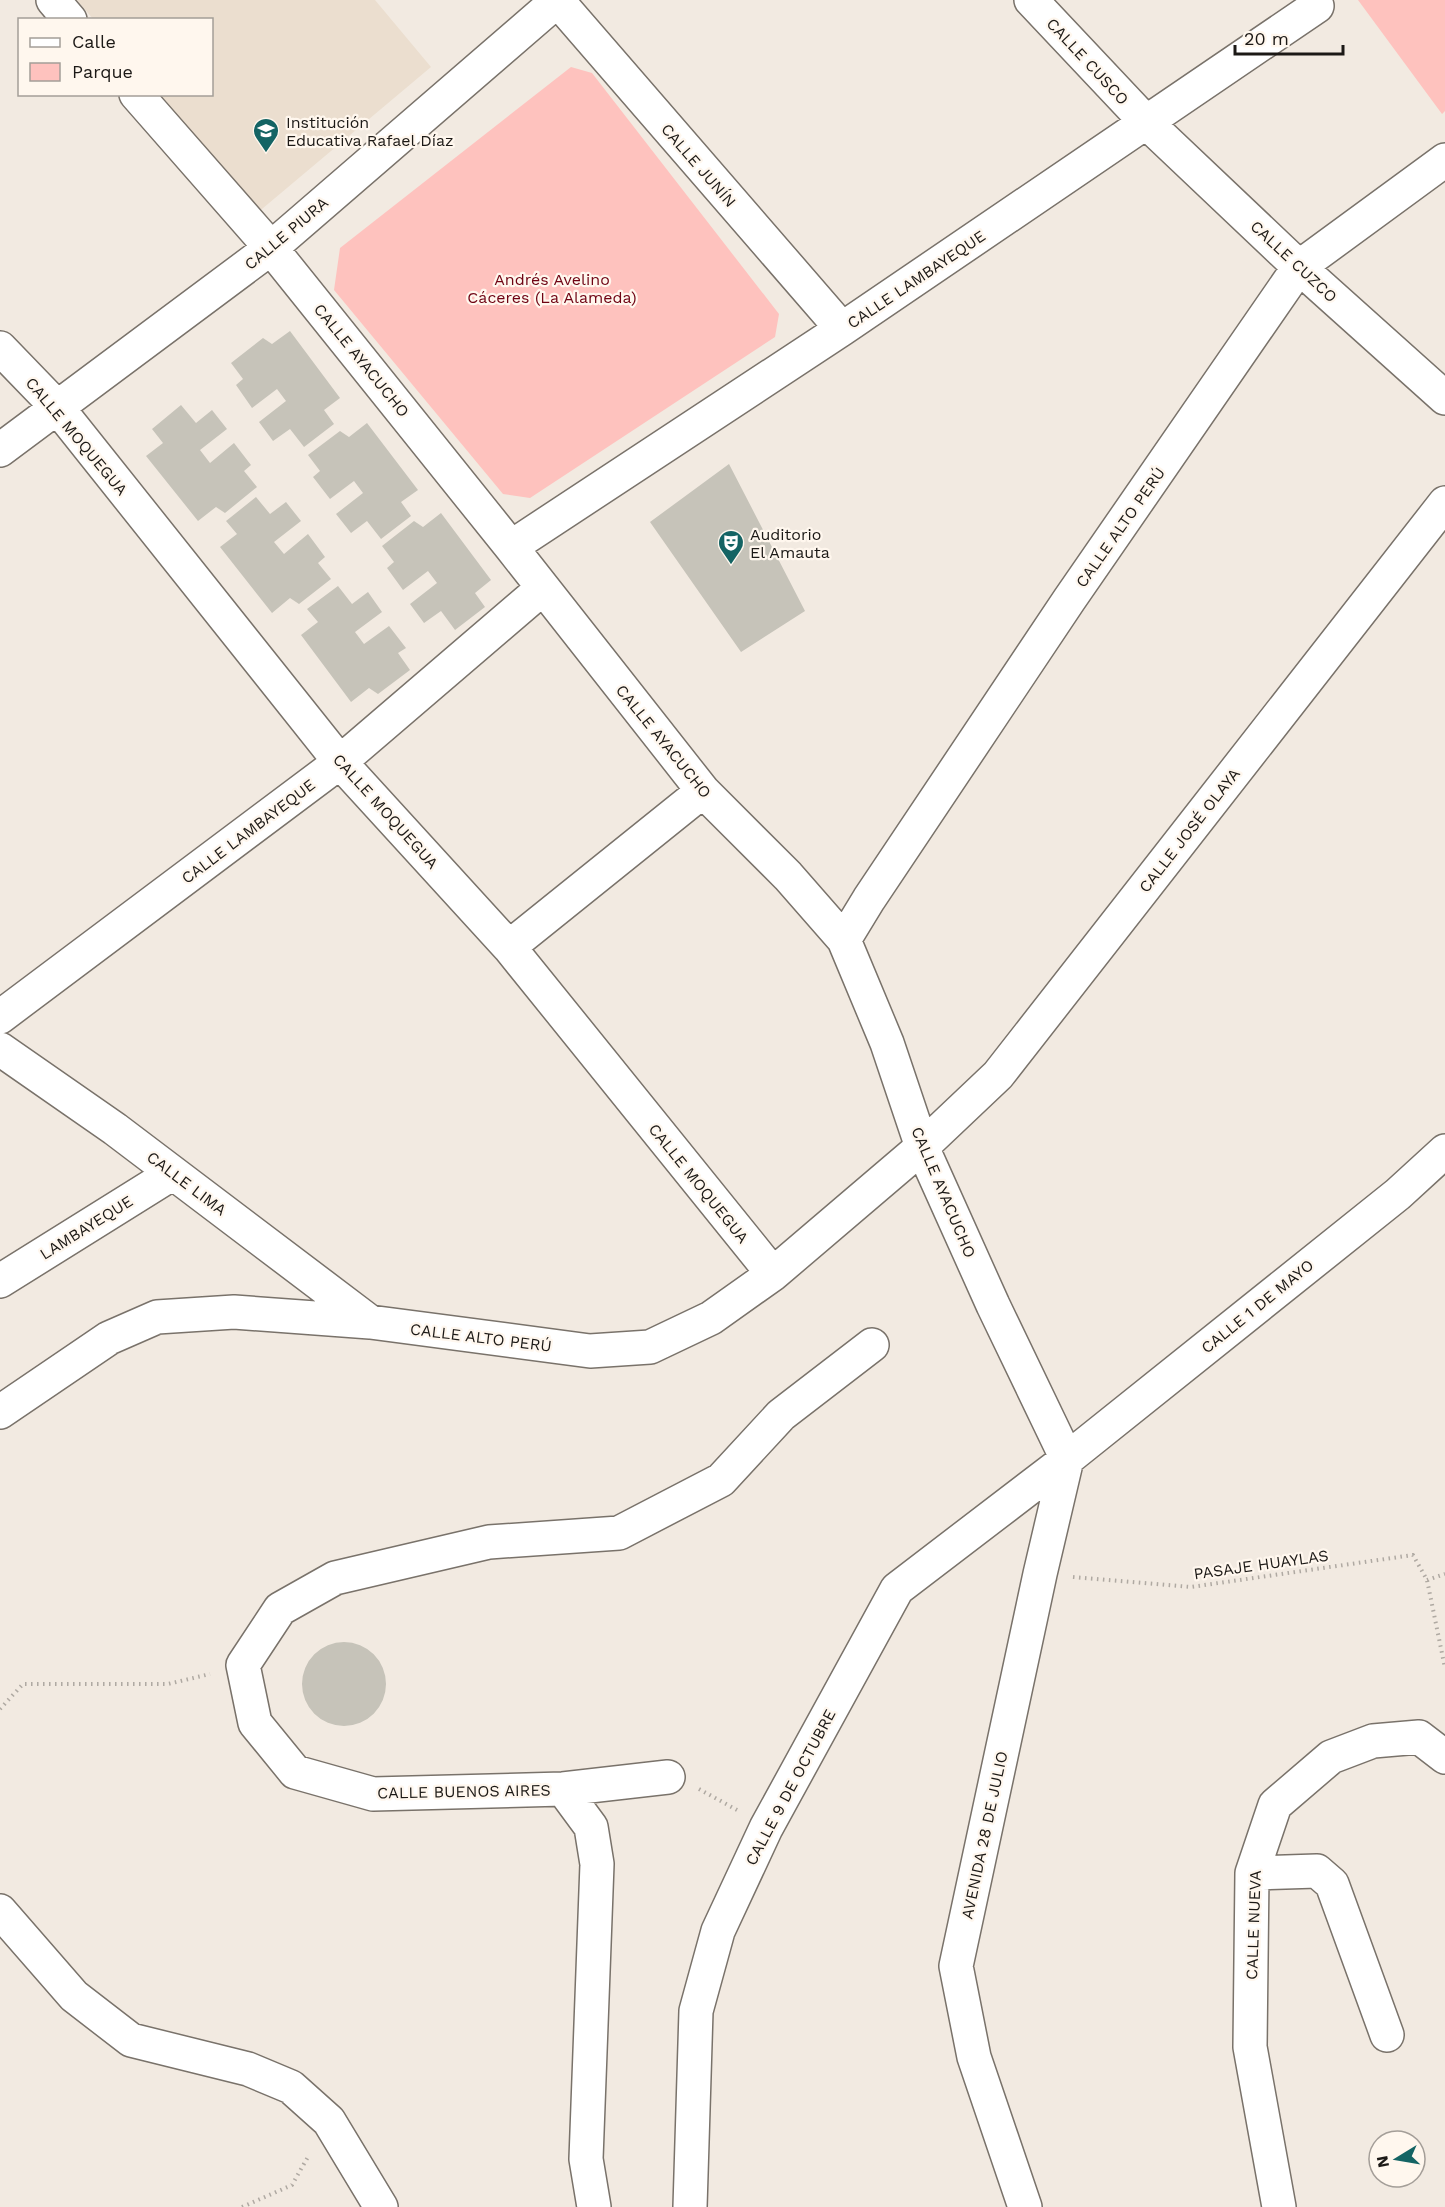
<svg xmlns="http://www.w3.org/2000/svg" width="1445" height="2207" font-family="'Work Sans',sans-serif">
	<rect width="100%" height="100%" fill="#f2eae1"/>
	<path fill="#ebdecf" d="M77 0H375L431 67 256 214 156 95 212 94V20L93 19Z"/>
	<path fill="#fec2be" d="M1358 0H1445V111L1442 114Z
		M571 67 592 73 779 314 775 337 530 498 503 494 334 290 340 248Z"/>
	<path fill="#c6c3b9" d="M290 331 340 398 324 410 334 424 304 447 290 429 273 441 259 422 286 401 277 389 252 408 236 385 243 379 231 363 263 338 272 344Z
		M181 405 196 423 212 410 227 429 200 450 210 463 234 443 251 465 244 471 257 487 225 513 216 507 198 521 146 456 163 443 152 429Z
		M367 423 418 490 401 502 411 516 381 539 367 521 351 533 336 514 363 493 354 481 330 499 313 477 320 471 308 455 340 431 349 437Z
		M729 464 805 611 741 652 650 522Z
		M256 497 270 514 286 502 301 521 274 542 284 554 308 534 325 557 318 563 331 579 299 604 290 598 272 613 220 547 237 534 226 521Z
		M441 513 491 580 475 593 485 607 455 630 441 611 424 623 410 604 437 583 428 571 403 590 387 568 394 562 382 546 414 521 423 527Z
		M338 586 352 604 368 592 382 612 355 632 364 644 389 626 406 648 398 653 410 670 378 694 369 688 351 702 301 635 318 622 307 609Z
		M302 1684a42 42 0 1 1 84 0a42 42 0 1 1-84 0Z"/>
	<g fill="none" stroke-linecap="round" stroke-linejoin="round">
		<defs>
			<path id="minor" d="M53 0 70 20
				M557 0 842 329
				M1031 0 1146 122 1299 267 1445 398
				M136 94 271 248 511 547 703 791 788 876 844 940 887 1043 922 1147 993 1305 1067 1459
				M0 348 57 407 340 762 509 947 773 1274
				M0 450 271 248 558 0
				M511 547 842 329 1317 6
				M844 940 869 899 1069 600 1299 267 1445 160
				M509 947 703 791
				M0 1017 340 762 543 588
				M0 1049 115 1129 370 1322
				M0 1281 173 1173
				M0 1412 109 1338 157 1317 234 1312 370 1322 590 1351 650 1347 711 1318 773 1274 922 1147 998 1075 1445 503
				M668 1777 563 1789 373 1794 295 1772 255 1723 243 1665 280 1609 335 1578 489 1542 619 1533 721 1480 781 1415 872 1345
				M563 1789 591 1827 597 1864 586 2159 594 2207
				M1252 1873 1317 1871 1332 1884 1387 2035
				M0 1911 74 1996 131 2040 248 2069 291 2087 329 2121 381 2207
				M690 2207 696 2011 718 1931 766 1828 897 1589 1067 1459 1398 1194 1445 1151
				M1025 2207 974 2057 956 1966 1040 1574 1067 1459
				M1279 2207 1250 2047 1252 1873 1275 1805 1331 1757 1373 1741 1419 1737 1445 1757"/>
		</defs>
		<use href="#minor" stroke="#79726a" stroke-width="36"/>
		<path stroke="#afa9a2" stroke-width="4" stroke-dasharray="1.5 4.5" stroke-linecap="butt" d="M1073 1577 1191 1587 1413 1555 1427 1580 1445 1668
			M1427 1580 1445 1574
			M0 1709 23 1684H168L210 1674
			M699 1789 737 1810
			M242 2207 292 2185 309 2155"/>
		<use href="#minor" stroke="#fff" stroke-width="33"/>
	</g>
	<defs>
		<symbol id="school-pin" viewBox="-11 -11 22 30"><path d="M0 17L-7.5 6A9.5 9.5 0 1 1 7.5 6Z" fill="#146464" stroke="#fff7ee"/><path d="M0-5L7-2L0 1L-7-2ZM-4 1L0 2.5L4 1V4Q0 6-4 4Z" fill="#fff"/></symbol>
		<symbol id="theatre-pin" viewBox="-11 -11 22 30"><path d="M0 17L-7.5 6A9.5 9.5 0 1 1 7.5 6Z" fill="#146464" stroke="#fff7ee"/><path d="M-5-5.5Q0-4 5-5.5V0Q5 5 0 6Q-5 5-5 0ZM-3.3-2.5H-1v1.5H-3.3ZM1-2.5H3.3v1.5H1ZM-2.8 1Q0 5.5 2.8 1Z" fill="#fff"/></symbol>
	</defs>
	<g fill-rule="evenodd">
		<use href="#school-pin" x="251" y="116" width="30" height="40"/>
		<use href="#theatre-pin" x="716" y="528" width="30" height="40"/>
	</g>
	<g text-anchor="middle" stroke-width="4.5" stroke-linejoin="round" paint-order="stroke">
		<g font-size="16" fill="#1c1916" stroke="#fff7ee">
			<text transform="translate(1088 61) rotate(47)" y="6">CALLE CUSCO</text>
			<text transform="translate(699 165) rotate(49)" y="6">CALLE JUNÍN</text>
			<text transform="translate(286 233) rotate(-40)" y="6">CALLE PIURA</text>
			<text transform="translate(1294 261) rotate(43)" y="6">CALLE CUZCO</text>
			<text transform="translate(916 279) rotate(-34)" y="6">CALLE LAMBAYEQUE</text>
			<text transform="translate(362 360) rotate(51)" y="6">CALLE AYACUCHO</text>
			<text transform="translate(77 436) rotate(50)" y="6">CALLE MOQUEGUA</text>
			<text transform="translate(1120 527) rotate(-55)" y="6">CALLE ALTO PERÚ</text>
			<text transform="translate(664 741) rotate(51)" y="6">CALLE AYACUCHO</text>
			<text transform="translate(386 811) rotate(48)" y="6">CALLE MOQUEGUA</text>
			<text transform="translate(1189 830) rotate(-52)" y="6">CALLE JOSÉ OLAYA</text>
			<text transform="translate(248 831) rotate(-37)" y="6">CALLE LAMBAYEQUE</text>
			<text transform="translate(187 1183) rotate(37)" y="6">CALLE LIMA</text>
			<text transform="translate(699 1183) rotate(51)" y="6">CALLE MOQUEGUA</text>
			<text transform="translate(944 1192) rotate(67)" y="6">CALLE AYACUCHO</text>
			<text transform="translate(86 1227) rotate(-32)" y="6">LAMBAYEQUE</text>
			<text transform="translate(1257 1306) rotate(-39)" y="6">CALLE 1 DE MAYO</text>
			<text transform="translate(481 1337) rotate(7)" y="6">CALLE ALTO PERÚ</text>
			<text transform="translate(1261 1564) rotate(-8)" y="6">PASAJE HUAYLAS</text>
			<text transform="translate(790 1787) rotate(-62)" y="6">CALLE 9 DE OCTUBRE</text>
			<text transform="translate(464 1791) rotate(-1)" y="6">CALLE BUENOS AIRES</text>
			<text transform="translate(984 1835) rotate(-78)" y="6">AVENIDA 28 DE JULIO</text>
			<text transform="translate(1253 1925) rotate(-88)" y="6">CALLE NUEVA</text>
		</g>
		<g font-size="16" fill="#1c1916" stroke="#fff7ee" text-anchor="start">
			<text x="286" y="128">Institución<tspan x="286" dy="18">Educativa Rafael Díaz</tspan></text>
			<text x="750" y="540">Auditorio<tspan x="750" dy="18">El Amauta</tspan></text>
		</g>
		<g font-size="16" fill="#6f0313" stroke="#fff7ee">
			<text x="552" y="285">Andrés Avelino<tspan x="552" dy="18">Cáceres (La Alameda)</tspan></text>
		</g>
	</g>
	<rect x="18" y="18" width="195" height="78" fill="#fff7ee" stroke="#a49e98" stroke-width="1.5"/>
	<rect x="30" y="38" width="30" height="9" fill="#ffffff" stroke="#a49e98" stroke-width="1.5"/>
	<text x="72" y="48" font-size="18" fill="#1c1916">Calle</text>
	<rect x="30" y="63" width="30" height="18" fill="#fec2be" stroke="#a49e98" stroke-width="1.5"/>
	<text x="72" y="78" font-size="18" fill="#1c1916">Parque</text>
	<g transform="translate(1397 2159) rotate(259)"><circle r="28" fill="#fff7ee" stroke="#a49e98" stroke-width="1.5"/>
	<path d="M0-4.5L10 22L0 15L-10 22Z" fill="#146464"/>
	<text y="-9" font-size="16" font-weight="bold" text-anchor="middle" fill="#1c1916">N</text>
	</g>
	<path d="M1235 45v9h108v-9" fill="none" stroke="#1c1916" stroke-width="3"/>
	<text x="1244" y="45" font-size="18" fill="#1c1916" stroke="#fff7ee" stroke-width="4.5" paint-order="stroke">20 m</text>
</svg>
